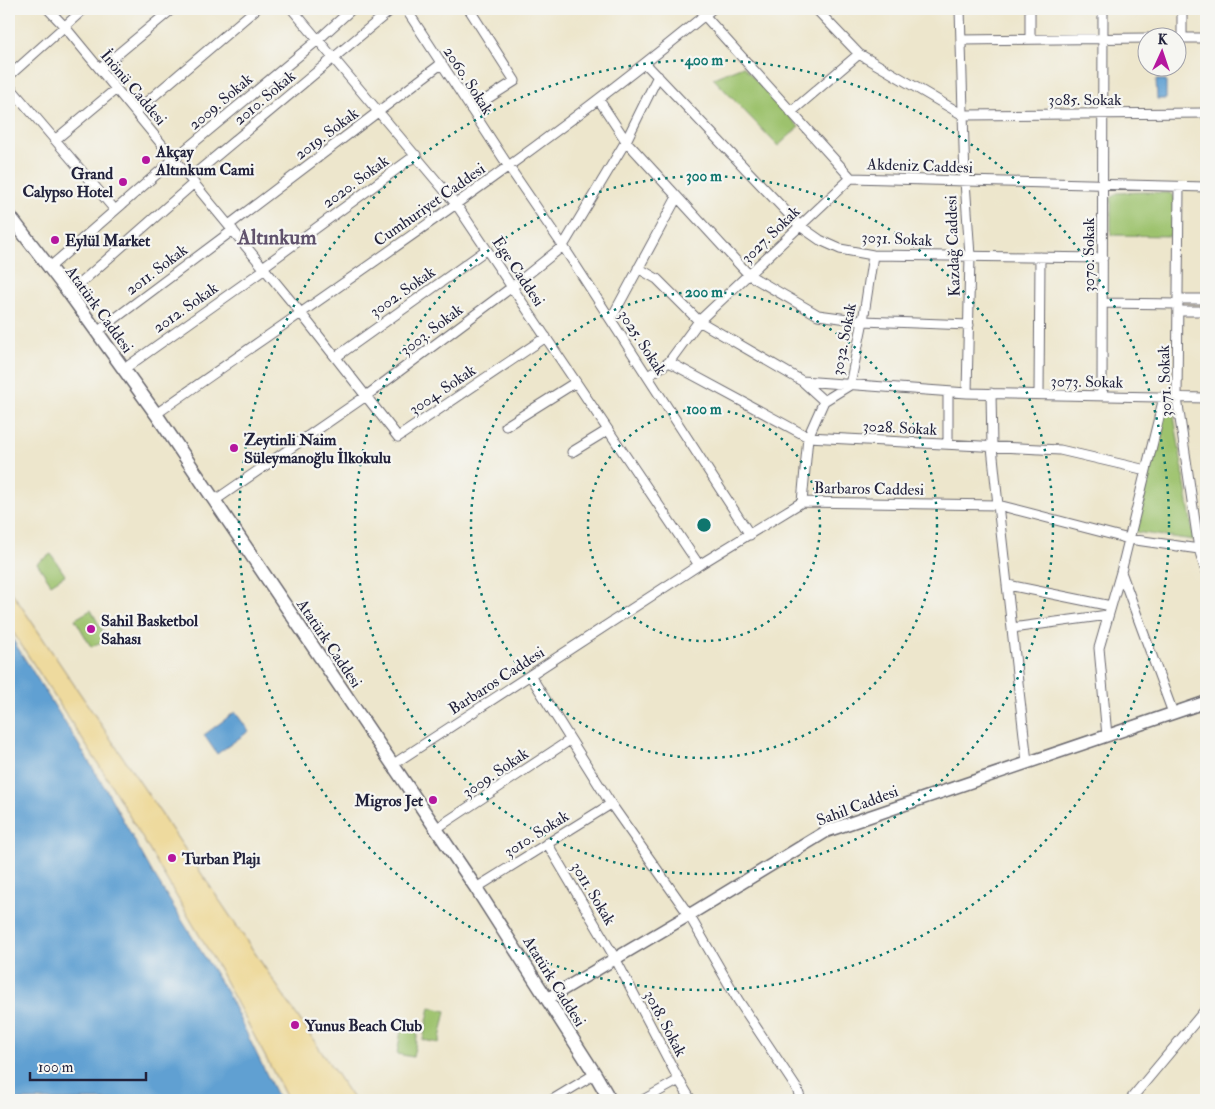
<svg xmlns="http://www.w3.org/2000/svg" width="1215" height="1109" font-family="'IM FELL Double Pica',serif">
	<rect width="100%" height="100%" fill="#f6f6f2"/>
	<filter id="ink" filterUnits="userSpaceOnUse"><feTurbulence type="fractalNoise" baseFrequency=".02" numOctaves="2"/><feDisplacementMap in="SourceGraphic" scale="10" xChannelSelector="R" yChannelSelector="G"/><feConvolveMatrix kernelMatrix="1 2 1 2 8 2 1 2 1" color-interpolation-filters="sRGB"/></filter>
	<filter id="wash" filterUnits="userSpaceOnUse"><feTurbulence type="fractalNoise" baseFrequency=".0096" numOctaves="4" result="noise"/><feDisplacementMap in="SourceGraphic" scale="20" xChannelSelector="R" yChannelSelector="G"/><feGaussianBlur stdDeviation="1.12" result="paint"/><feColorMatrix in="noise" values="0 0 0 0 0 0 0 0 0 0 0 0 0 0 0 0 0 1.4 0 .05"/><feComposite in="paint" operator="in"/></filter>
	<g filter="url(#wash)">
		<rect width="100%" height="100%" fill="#ede6cc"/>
		<path fill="#9dc26d" stroke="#607254" d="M743 66 799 127 778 146 713 78Z
			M1145 192 1170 193 1175 198V236L1111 235V198L1117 193Z
			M1168 401 1172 403 1194 540 1135 532 1164 402Z
			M51 554 65 575 51 584 37 563Z
			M91 610 107 639 91 647 75 619Z
			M430 1007 446 1011 439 1043 423 1040Z
			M402 1024 419 1027 413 1057 397 1054Z"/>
		<path fill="#eeda9e" stroke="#887e6c" d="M9 588 354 1100H288L218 967 104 773 9 626Z"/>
		<path fill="#60a0d2" stroke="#416186" d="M1156 80H1166V99H1157Z
			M9 634 69 729 108 793 152 872 227 993 279 1100H9Z
			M235 712 249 731 217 754 204 735Z"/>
	</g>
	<g filter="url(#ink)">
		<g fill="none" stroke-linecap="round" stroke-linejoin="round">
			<defs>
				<path id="minor" d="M48 9 65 27 300 312 398 437 546 337
					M292 9 456 204 699 565
					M406 9 509 167 563 246 750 535
					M469 9 515 81 471 109
					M816 9 859 54 963 115 1206 113
					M960 9 965 181 970 256 967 393
					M1030 9V39
					M1182 9V38
					M704 15 851 178 1206 187
					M1178 38H1206
					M961 40 1148 38
					M645 63 800 226 820 240 840 249 873 255 1103 258
					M100 69 172 9
					M9 76 84 9
					M9 86 115 210
					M599 100 626 141 749 275 818 315 863 321 969 325
					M135 112 256 9
					M791 112 859 54
					M55 140 116 89
					M190 178 392 9
					M1179 187 1177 398 1199 549 1206 572
					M229 225 441 64
					M50 267 174 159 319 39 352 9
					M263 267 416 155
					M638 268 657 279 699 321 802 381 824 401
					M69 293 194 183
					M1178 299H1206
					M1103 303 1178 304
					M1178 311H1206
					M611 319 677 197
					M97 332 233 230
					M336 357 486 250
					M669 362 808 437 1060 450 1146 470
					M124 369 265 269
					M648 376 669 362 699 321 851 178
					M802 381 967 393 1206 398
					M948 392V444
					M991 393 992 447 998 505 1027 762
					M1039 394 1040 257
					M1102 396 1103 9
					M156 414C343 282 536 155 712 9
					M506 426 576 382
					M572 452 608 430
					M214 501 366 396 512 287 563 246 626 141 658 76
					M802 502 808 437 824 401 850 385 863 321 873 255
					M1121 572 1173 713
					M1008 585 1111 606
					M1012 628 1108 615
					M530 675 611 804 689 915 738 1000 797 1089 801 1100
					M1107 736 1099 648 1121 572 1164 397
					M392 765 699 565 802 502 998 505 1129 539 1199 549 1206 547
					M437 828 570 740
					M547 843 615 958 679 1080 691 1100
					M476 888 611 804
					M552 1100 595 1074
					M643 1100 679 1080
					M1130 1100 1206 1009"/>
				<path id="tertiary" d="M547 999 689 915 827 831 1206 702"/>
				<path id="secondary" d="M9 215 69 293 156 414 476 888 595 1074 610 1100"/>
			</defs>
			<use href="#minor" stroke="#69676e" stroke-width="11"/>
			<use href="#tertiary" stroke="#69676e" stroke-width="14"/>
			<use href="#secondary" stroke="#69676e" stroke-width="15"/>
			<use href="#minor" stroke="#fff" stroke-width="9"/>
			<use href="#tertiary" stroke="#fff" stroke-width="11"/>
			<use href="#secondary" stroke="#fff" stroke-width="12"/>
		</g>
	</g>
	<g fill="none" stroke="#0f766e" stroke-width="2.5" stroke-dasharray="2.5 5">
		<circle cx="704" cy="525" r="116"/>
		<circle cx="704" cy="525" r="233"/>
		<circle cx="704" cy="525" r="349"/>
		<circle cx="704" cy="525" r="465"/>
	</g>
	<g fill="#b5179e" stroke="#f6f6f2" stroke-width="2">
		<circle cx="146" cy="160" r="5"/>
		<circle cx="123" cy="182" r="5"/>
		<circle cx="55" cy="240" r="5"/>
		<circle cx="234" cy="448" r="5"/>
		<circle cx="91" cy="629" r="5"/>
		<circle cx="433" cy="800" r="5"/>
		<circle cx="172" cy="858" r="5"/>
		<circle cx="295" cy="1025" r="5"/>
	</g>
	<g text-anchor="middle" stroke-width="4.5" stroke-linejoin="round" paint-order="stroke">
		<g font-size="16" fill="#22223b" stroke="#f6f6f2">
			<text transform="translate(469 80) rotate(57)" y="6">2060. Sokak</text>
			<text transform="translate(134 87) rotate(50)" y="6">İnönü Caddesi</text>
			<text transform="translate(264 97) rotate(-40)" y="6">2010. Sokak</text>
			<text x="1085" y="105">3085. Sokak</text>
			<text transform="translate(220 101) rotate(-40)" y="6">2009. Sokak</text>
			<text transform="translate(326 133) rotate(-37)" y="6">2019. Sokak</text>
			<text transform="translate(920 165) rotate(2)" y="6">Akdeniz Caddesi</text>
			<text transform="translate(355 181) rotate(-36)" y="6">2020. Sokak</text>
			<text transform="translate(429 204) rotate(-35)" y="6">Cumhuriyet Caddesi</text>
			<text transform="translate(770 234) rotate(-44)" y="6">3027. Sokak</text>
			<text transform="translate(897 238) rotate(3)" y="6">3031. Sokak</text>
			<text transform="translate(952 246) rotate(-92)" y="6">Kazdağ Caddesi</text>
			<text transform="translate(1088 255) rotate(-90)" y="6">3070. Sokak</text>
			<text transform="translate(156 269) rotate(-37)" y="6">2011. Sokak</text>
			<text transform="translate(519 271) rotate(56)" y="6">Ege Caddesi</text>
			<text transform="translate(402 291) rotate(-35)" y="6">3002. Sokak</text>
			<text transform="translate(185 307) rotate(-35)" y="6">2012. Sokak</text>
			<text transform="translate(100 309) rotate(54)" y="6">Atatürk Caddesi</text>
			<text transform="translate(431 329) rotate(-37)" y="6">3003. Sokak</text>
			<text transform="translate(843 339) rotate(-79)" y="6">3032. Sokak</text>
			<text transform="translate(643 342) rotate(57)" y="6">3025. Sokak</text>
			<text transform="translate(1087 381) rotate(1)" y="6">3073. Sokak</text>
			<text transform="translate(1164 381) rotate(-92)" y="6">3071. Sokak</text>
			<text transform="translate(442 389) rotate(-34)" y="6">3004. Sokak</text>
			<text transform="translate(900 427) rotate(3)" y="6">3028. Sokak</text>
			<text transform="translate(869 488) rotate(1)" y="6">Barbaros Caddesi</text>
			<text transform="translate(330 643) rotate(56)" y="6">Atatürk Caddesi</text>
			<text transform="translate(496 680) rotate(-33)" y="6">Barbaros Caddesi</text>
			<text transform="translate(495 772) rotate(-34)" y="6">3009. Sokak</text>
			<text transform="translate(857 805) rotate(-21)" y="6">Sahil Caddesi</text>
			<text transform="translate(536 833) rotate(-32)" y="6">3010. Sokak</text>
			<text transform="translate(594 893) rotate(59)" y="6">3011. Sokak</text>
			<text transform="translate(555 981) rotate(58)" y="6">Atatürk Caddesi</text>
			<text transform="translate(666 1023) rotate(62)" y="6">3018. Sokak</text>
		</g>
		<g font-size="16" font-weight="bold" fill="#22223b" stroke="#f6f6f2" text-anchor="start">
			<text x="156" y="157">Akçay<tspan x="156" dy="18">Altınkum Cami</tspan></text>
			<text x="113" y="179" text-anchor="end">Grand<tspan x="113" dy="18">Calypso Hotel</tspan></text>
			<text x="65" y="246">Eylül Market</text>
			<text x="244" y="445">Zeytinli Naim<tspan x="244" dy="18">Süleymanoğlu İlkokulu</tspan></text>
			<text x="101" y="626">Sahil Basketbol<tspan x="101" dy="18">Sahası</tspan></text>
			<text x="423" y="806" text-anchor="end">Migros Jet</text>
			<text x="182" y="864">Turban Plajı</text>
			<text x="305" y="1031">Yunus Beach Club</text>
		</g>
		<g font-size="21" font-weight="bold" fill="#60526c" stroke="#f6f6f2">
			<text x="277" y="244">Altınkum</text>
		</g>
	</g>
	<circle cx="704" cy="525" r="8" fill="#0f766e" stroke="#f6f6f2" stroke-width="2.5"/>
	<g font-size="15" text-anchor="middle" font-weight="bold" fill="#0f766e" stroke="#f6f6f2" stroke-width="4.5" stroke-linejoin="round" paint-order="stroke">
		<text x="704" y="65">400 m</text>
		<text x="704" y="181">300 m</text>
		<text x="704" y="297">200 m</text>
		<text x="704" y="414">100 m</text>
	</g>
	<rect width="1215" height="1109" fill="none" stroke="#f6f6f2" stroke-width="30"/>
	<g transform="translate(1162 52) rotate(3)"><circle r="24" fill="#f6f6f2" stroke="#a1a1a9"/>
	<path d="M0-4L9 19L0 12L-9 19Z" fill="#b5179e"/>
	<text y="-8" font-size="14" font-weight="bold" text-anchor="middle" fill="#22223b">K</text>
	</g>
	<path d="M30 1072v8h116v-8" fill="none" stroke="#22223b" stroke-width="2.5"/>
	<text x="38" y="1072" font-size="15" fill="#22223b" stroke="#f6f6f2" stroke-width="4" paint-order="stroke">100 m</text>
</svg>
